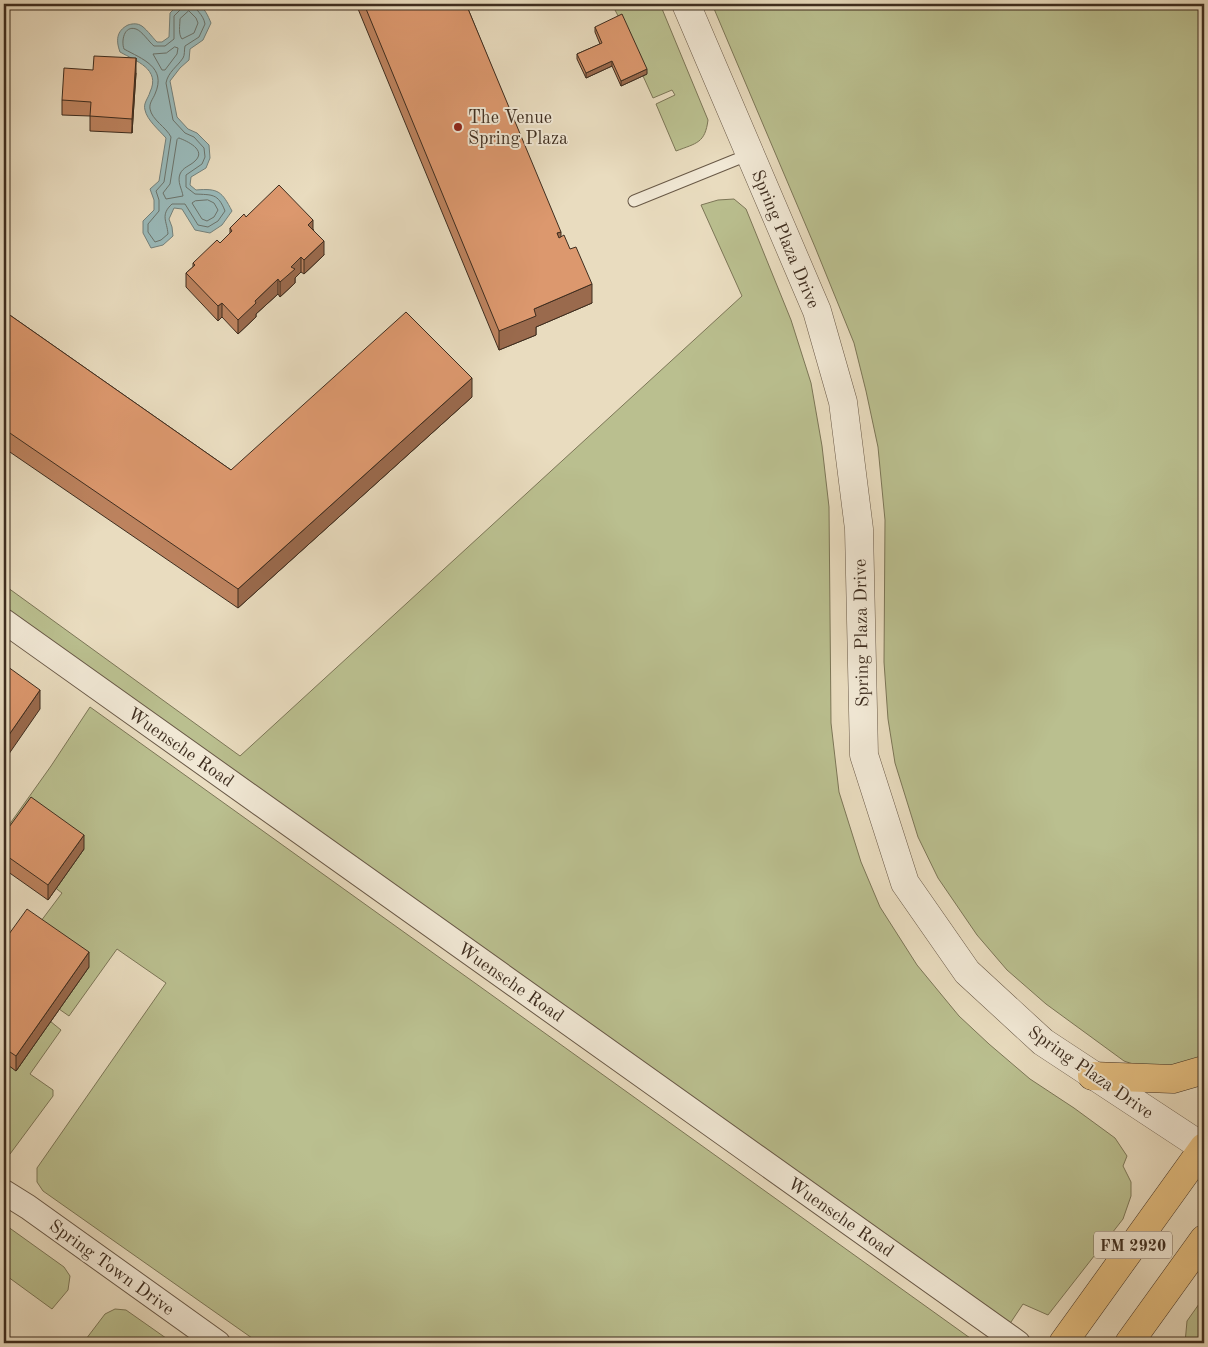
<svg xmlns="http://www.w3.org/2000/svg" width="1208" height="1347" font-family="'Old Standard TT',serif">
	<rect width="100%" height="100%" fill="#e9dcbf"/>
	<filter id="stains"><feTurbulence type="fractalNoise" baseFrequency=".004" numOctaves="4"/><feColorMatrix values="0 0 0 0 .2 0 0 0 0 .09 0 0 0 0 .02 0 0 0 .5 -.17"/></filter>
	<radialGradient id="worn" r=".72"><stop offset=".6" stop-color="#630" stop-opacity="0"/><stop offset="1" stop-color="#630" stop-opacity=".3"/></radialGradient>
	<path fill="#babf8f" stroke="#7c7657" d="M612 4H660L708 120C705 143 697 143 676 151L656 104 675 95 672 90 653 98 643 76 647 73Z
		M712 4H1204V1063L1159 1073 1124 1061 1046 1004 1007 970 977 935 938 878 918 837 895 763 888 719 884 662 885 520 878 447 866 391 854 343 815 247Z
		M734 199 746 209 791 320 811 383 822 446 829 507 831 723 839 792 861 862 880 907 917 965 959 1016 989 1044 1030 1079 1074 1108 1115 1138 1127 1156 1123 1166 1131 1182V1196L1123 1219 1048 1315 1023 1304 1007 1328 4 611V585L240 756 742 296 701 205 718 200Z
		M90 707 977 1343H259L43 1191 37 1182V1168L166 983 117 949 69 1016 59 1009 35 929 62 893 4 849V832L51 766Z
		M50 1021 61 1030 30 1074 53 1090V1096L10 1154 4 1155V1062L16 1071Z
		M4 1224 64 1267 70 1276 68 1290 52 1309 4 1274Z
		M1204 1297V1343H1185L1187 1321Z
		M115 1309 126 1310 173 1343H83L105 1314Z"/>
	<path fill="#9ababa" stroke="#75827c" d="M183 4C201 4 204 6 211 23L203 40 190 49 189 60 180 68 170 81 177 117 188 129 197 133 209 145 210 158 206 168 191 177 190 185 196 190C219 188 222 192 232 211L222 225 210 233 195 230 182 209 174 208 169 219 172 227 173 236 163 245 151 248 143 233V221L154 210V200L150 189 159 181 166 138C159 130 147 120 145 110 143 103 148 99 150 92 161 69 136 61 120 52 116 41 116 31 128 25 131 24 136 23 140 25 145 27 152 37 157 42H162L169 37 170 13 178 5Z"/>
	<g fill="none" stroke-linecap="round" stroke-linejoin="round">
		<path stroke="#6c746c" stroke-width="1" d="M182 4V8L174 16V39L165 46H154C149 42 142 31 136 29 124 25 121 41 124 49 142 59 167 67 155 94 153 99 149 103 150 109 152 120 166 127 171 137L164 182 156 191 159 200V211L148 224V232L155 242 161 240 168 234C167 221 160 215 172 204H185L198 225 208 227 218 221 225 211C218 193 212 195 195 194L186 187V175L202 164 205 157 204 148 194 137 185 133 173 120 166 83C168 72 177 67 183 58 185 55 184 50 185 46L199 37 205 24C203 13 195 11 194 4
			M189 11 196 18 198 23 194 33 182 39C178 34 180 25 180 19Z
			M175 47 178 48 177 54 165 70H162L153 54 166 53Z
			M179 138C187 141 207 150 195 161 190 166 183 167 180 174 177 182 182 189 183 196L166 199 163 193 170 184 177 140Z
			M208 200 214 203 218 210 214 217 207 221 202 219 192 203 195 201Z"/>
		<defs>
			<path id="service" d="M634 201 750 154"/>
			<path id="minor" d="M4 621 1018 1343
				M4 1192 28 1207 218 1343"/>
			<path id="tertiary" d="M686 4 817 311 843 402 859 529 864 755 905 883 967 972 1043 1042 1204 1148"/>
			<path id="primary" d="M1092 1076 1173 1079 1204 1070
				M1063 1343 1204 1147
				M1129 1343 1204 1239"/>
		</defs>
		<use href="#service" stroke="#695947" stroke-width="13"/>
		<use href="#minor" stroke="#695947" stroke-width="26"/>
		<use href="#tertiary" stroke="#695947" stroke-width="29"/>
		<use href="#primary" stroke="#3e2d1f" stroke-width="29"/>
		<use href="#service" stroke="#f1e8d5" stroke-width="11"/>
		<use href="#minor" stroke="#f1e8d5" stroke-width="24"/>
		<use href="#tertiary" stroke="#f1e8d5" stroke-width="28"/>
		<use href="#primary" stroke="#e4be80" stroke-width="28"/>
	</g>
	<path fill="#bd835f" stroke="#3e2d1f" d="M356 4H466L561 237 592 303 536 327V335L499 350Z
		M595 27 647 74 621 86 612 66 586 78 577 59V54L600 44 595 32Z
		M136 73 132 133 90 131V116L62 115V100Z
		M246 217 313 229 324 255 304 274 301 272 295 278V283L280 297 278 294 256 314V317L238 334 222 317 218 321 186 287V273L193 267V263L220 243 230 233V228Z
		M4 311 231 470 472 397 238 608 4 448Z
		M4 834 84 849 48 900 4 869Z
		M4 941 89 967 16 1071 4 1062Z"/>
	<path fill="#9a6a4d" stroke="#3e2d1f" d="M136 58V73L132 133V119Z
		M612 61V66L586 78V73Z
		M647 69V74L621 86V81Z
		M313 220V235L308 225Z
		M561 232V251L557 233Z
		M324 241V255L304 274V260Z
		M301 257V272L295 278V283L280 297V282L291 267Z
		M278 279V294L256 314V317L238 334V320L255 301Z
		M592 284V303L536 327V335L499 350V331L534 309Z
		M222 303V317L218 321V306Z
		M472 378V397L238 608V589Z
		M40 690V709L4 761V742Z
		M84 835V849L48 900V885Z
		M89 952V967L16 1071V1056Z"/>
	<path fill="#dc986e" stroke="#3e2d1f" d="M364 4H466L561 232 557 233 559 238 564 235 570 249 576 247 592 284 534 309 536 316 499 331Z
		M622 14 647 69 621 81 612 61 586 73 577 54 602 43 595 27Z
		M94 56 136 58 132 119 90 116 91 102 62 100 64 68 93 70Z
		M279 185 313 220 308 225 324 241 304 260 301 257 291 267 295 269 280 282 278 279 255 301 256 303 238 320 222 303 218 306 186 273 195 265 193 263 217 240 220 243 232 231 230 228 244 214 246 217Z
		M4 311 231 470 406 312 472 378 238 589 4 429Z
		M4 664 40 690 4 742Z
		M31 797 84 835 48 885 4 854V834Z
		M27 909 89 952 16 1056 4 1048V941Z"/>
	<circle fill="#8f2418" stroke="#f1e8d5" stroke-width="2" cx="458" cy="127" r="5"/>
	<g text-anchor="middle" stroke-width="4" stroke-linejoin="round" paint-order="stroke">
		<rect fill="#f1e8d5" stroke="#746556" stroke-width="1" x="1094" y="1231.5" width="78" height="27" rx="4"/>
		<g font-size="16" font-weight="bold" fill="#3e2d1f">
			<text x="1133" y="1251">FM 2920</text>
		</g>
		<g font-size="18" fill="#3e2d1f" stroke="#f1e8d5" text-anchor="start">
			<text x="468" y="123">The Venue<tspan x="468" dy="21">Spring Plaza</tspan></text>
		</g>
		<g font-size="18" fill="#3e2d1f" stroke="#f1e8d5">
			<text transform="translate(786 239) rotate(67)" y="6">Spring Plaza Drive</text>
			<text transform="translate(861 633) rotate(-91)" y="6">Spring Plaza Drive</text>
			<text transform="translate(181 747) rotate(35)" y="6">Wuensche Road</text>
			<text transform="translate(511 982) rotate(35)" y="6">Wuensche Road</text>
			<text transform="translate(1091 1072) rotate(35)" y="6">Spring Plaza Drive</text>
			<text transform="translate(841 1217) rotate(35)" y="6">Wuensche Road</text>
			<text transform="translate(112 1267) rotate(36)" y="6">Spring Town Drive</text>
		</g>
	</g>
	<rect width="1208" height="1347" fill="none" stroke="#e9dcbf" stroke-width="20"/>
	<rect x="5" y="5" width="1198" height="1337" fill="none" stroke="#3e2d1f" stroke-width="2.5"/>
	<rect x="10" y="10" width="1188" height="1327" fill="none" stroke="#3e2d1f"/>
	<rect width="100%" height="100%" filter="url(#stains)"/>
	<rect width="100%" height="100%" fill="url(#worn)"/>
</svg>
